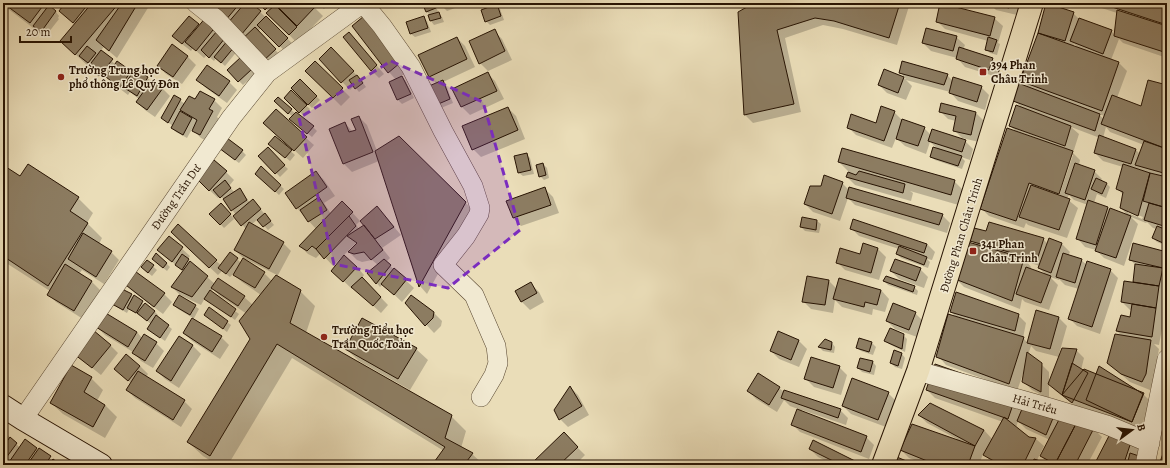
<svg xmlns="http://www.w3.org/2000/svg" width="1170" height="468" font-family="Alegreya,serif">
	<rect width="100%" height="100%" fill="#eaddb8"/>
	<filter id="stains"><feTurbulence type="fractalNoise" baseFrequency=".005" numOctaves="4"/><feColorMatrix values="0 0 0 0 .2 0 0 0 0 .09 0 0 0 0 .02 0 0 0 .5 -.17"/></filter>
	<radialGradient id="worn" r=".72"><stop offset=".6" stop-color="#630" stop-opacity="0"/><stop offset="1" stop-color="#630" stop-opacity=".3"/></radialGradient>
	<path fill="#0003" fill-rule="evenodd" d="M3 3H43L56 12 59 16 58 18 59 19 45 37 3 5Z
		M60 3H121L122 4 123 3H151L117 58 104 47 100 51 116 65 117 63 133 74 135 70 162 88 170 96 155 117 145 110 137 102 139 99 130 92 128 95 115 85 106 76 104 79 93 71 92 63 91 62 88 66 61 41 75 25 68 18 64 6Z
		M207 3H254L253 5 295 46 288 54 261 28 258 32 283 58 262 62Z
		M260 3H271L274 7 277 4 276 3H310L323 16 297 43 268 13 269 12Z
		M317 3H329L324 9Z
		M432 3 436 6 438 12 442 17 444 22 434 25 431 21V15L427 12Z
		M442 3H453L455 8 447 11 443 7Z
		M756 3H910L897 45 843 29 823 25 785 38 801 112 753 123 745 115 739 13Z
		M989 3H1020L1017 15 996 10Z
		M1086 3H1167V58L1123 43 1119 39 1111 60 1119 63 1127 71 1117 98 1142 107 1167 86V246L1157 242 1153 238 1157 229 1153 228 1147 222 1146 223 1131 217 1138 224 1124 266 1104 258 1096 250 1085 247 1077 238 1088 205 1074 200 1069 195 1067 199 1078 208 1067 238 1028 225 1026 223 1024 228 989 216 981 208 1017 132 1010 126 1023 109 1015 101 1029 88 1022 81 1039 33 1073 13 1079 19 1111 31 1115 35 1117 13ZM1074 44 1079 49 1073 47ZM1098 114 1105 116 1104 119ZM1071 127 1100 138 1095 153 1103 161 1123 167 1117 188 1123 195 1121 208 1128 216 1094 203 1097 194 1106 198 1110 187 1107 184 1101 181 1102 179 1094 171 1079 165 1080 160 1073 153 1079 134ZM1106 127 1110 132 1144 145 1140 154 1135 149 1103 138ZM1070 155H1073L1058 199 1056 198ZM1128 211 1143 217 1142 219 1128 213Z
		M497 5 500 9 504 20 490 25 486 21Z
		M189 17 200 26 207 18 238 50 225 66 216 58 214 61 207 55 204 58 193 48 191 51 182 44Z
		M423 18 427 21 431 32 415 37 411 34Z
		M994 18 1003 26 998 43 1000 44 997 55 990 53 986 49 988 41 945 29 937 21Z
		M353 26 408 72 401 76 406 81 414 98 402 104 398 100 390 83 396 80 389 72Z
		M494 31 502 39 512 60 488 71 480 63Z
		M349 33 384 74 379 78 371 70Z
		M956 37 965 45 963 50 992 59 1000 67 997 77 965 67 957 58 931 51 923 43Z
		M457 38 465 46 475 67 443 82 446 85 453 103 441 108 430 87 437 84 430 77Z
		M172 46 188 57 196 65 182 84 166 74 158 66Z
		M339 56 361 80 366 87 359 92 354 86 350 90 320 59Z
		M241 58 255 74 243 85 228 70Z
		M315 62 350 97 341 106 306 71Z
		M885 70 906 79 900 72 947 75 953 81 981 87 989 95 985 110 958 101 950 92 906 80 912 86 906 100 887 93 879 85Z
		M487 73 495 81 504 99 470 115 462 107 454 89Z
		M198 80 229 82 237 90 227 103 206 88Z
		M300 80 320 100 312 108 292 88Z
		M200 92 214 100 222 108 217 117 220 120 208 142 201 138 192 129 187 138 176 132 172 128 173 126 162 118 174 96 185 104 195 101ZM182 109 190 117 180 113Z
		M291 92 310 109 304 116 285 98Z
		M279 105 291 110 313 127 317 131 312 137 295 123 293 117Z
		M508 108 516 116 525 139 481 157 473 149Z
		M940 111 976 113 984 121 979 142 962 138 954 130 956 121 948 119Z
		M894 112 902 120 924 128 931 135 965 141 973 149 970 160 961 157 965 161 962 169 935 160 931 157 938 149 930 142 926 154 905 146 896 138 892 148 856 135 848 127 876 124Z
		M359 117 367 125 377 151 399 138 473 210 427 294 420 286 379 161 352 172 344 164 330 129 345 123 353 132 357 130Z
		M273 131 306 138 314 145 303 158Z
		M275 137 295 155 290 161 273 147Z
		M267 149 288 169 280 177 260 156Z
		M242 151 246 155 239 163 224 152Z
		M526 154 530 158 534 174 523 176 519 173Z
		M839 162 954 181 966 193 962 206 910 191 913 193 911 201 855 185 847 177 852 175Z
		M543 164 547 168 549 178 544 180 540 176Z
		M3 167 20 178 78 198 93 213 87 223 102 238 99 244 111 252 119 260 104 284 82 270 79 274 92 282 100 290 83 319 56 302 48 294 50 291 3 261Z
		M261 168 284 189 279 195 260 177Z
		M226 172 234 180 229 186 235 193 240 189 250 203 257 205 274 225 268 230 258 219 251 225 283 243 291 251 277 277 300 291 315 306 306 333 451 416 466 431 461 448 472 454 484 465H434L444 451 292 358 228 465H217L203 456 188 442 251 339 247 314 220 296 213 289 210 292 239 314 235 320 205 298 201 305 180 295 172 287 184 272 158 250 169 237 190 256 188 259 192 264 215 284 244 297 253 305 261 295 242 282 233 274 230 277 222 271 218 275 180 240 216 261 221 265 237 259 241 263 264 273 272 281 277 275 243 258 235 250 246 229 235 216 236 215 225 200 220 196 218 198 206 187Z
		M316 172 324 180 335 196 324 203 331 214 350 210 360 221 356 225 359 229 365 225 377 207 401 235 382 248 390 258 386 262 414 288 402 302 383 284 380 287 368 273 378 265 372 260 362 262 357 260 348 251 333 266 321 253 316 258 308 254 300 246 316 229 297 208ZM356 243 358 244 350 251 349 250Z
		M842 183 849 190 942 215 950 223 947 233 855 205 848 198 840 221 813 212 805 204 821 187Z
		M545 189 553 197 559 213 521 226 513 218 508 202Z
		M221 204 234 219 224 228 211 214Z
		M803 218 817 221 821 224 819 233 805 231 801 227Z
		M851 228 927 244 935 252 932 260 927 259 930 262 928 268 901 258 897 254 899 249 859 236Z
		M987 233 1043 239 1048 244H1062L1070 252 1068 256 1081 260 1087 265 1110 270 1118 278 1100 334 1077 326 1069 318 1079 289 1065 285 1059 279V280L1050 277 1058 285 1049 310 1025 302 1022 299 1020 309 964 287 956 279 976 245 971 240ZM1027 262 1040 266 1039 268 1047 276 1030 270 1031 267Z
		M863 244 878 249 886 257 879 280 845 270 837 262 860 255Z
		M1166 253 1167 302 1159 345 1154 344 1159 349 1153 382 1150 390 1130 382 1108 363 1122 336 1117 331 1131 318 1132 310H1130L1122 302 1133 283 1136 266 1131 260Z
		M147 261 157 270 152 276 146 271Z
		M157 263H166L170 267 167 271Z
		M357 267 364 275 362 278 388 305 381 313 353 287 352 289 332 270Z
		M920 269 928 277 924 288 899 279 891 271Z
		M807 277 829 281 837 289 881 290 889 299 885 312 873 309 872 315 842 307 835 300 833 313 811 309 803 301Z
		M884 281 914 287 918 291 917 295 888 285Z
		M124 282 164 294 172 302 163 314 131 290Z
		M531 284 539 292 544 302 530 310 522 302 516 292Z
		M131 295 154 311 158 315 157 317 172 329 165 341 152 332 151 324 140 315V316L129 309 127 313 117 307 113 303Z
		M406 303 434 313 442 321 441 326 434 333Z
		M174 305 195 306 199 309 193 320 221 337 229 345 220 359 192 341 184 333 193 318 178 309Z
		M210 309 231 325 227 332 205 315Z
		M1037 311 1059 318 1067 326 1059 354 1076 350 1084 358 1081 370 1143 394 1151 402 1140 430 1082 407 1081 410 1057 392 1049 384V399L1032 390 1023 381 1025 371H1024L1017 391 946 365 938 356 957 318 951 312 1018 315 1026 323 1023 338 1028 343ZM1031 346 1036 351 1059 357 1049 383V372L1041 364 1028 355Z
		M915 313 923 321 917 337 895 329 887 321Z
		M97 327 137 332 142 338 156 343 164 351 153 368 141 361 133 352 105 335Z
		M903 335 907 339 905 352 889 344 885 340Z
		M179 337 193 346 201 354 179 388 165 379 157 371Z
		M859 339 872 343 876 347 873 355 861 351 857 348Z
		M825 340 832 343 835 347 834 353 823 351 819 347Z
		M799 341 807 349 799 367 779 359 771 351Z
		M110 345 118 353 101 375 75 354Z
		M346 349H416L428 360 410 390 359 361Z
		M902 354 905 358 902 369 895 367 891 363Z
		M873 362 876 366 874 375 862 372 858 368Z
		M935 365 1094 429 1102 437 1087 465H996L983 454 979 465H927L909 458 901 450 957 439 927 423 919 415 984 430 993 440 1003 422 935 398 927 390ZM1018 421 1026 429 1050 440 1041 456 1050 465 1037 460 1044 446 1036 439 1029 438 1016 428Z
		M140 366 148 374 146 377 184 401 192 409 181 427 135 398 127 390 131 383 115 369Z
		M839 367 847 375 841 395 814 387 806 379Z
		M91 378 103 390 97 401 105 405 117 417 105 438 63 414 51 403Z
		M571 388 578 395 589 415 568 427 560 419Z
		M779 388 784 392 840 410 848 418 846 425 802 410 801 412 866 437 874 445 869 459 800 432 792 424 798 409 790 406 784 400 777 412 756 399 748 391Z
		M888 393 896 401 886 427 851 414 843 406Z
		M3 430 20 448 36 449 60 465H4Z
		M1112 433 1140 448 1144 465H1095Z
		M564 434 585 455 575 465H532Z
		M810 449 860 464 861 465H834L818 457Z"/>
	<path fill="#8c7c61" stroke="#271302" d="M3 3H45L30 23Z
		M65 3H89L73 23 59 11Z
		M92 3H119L75 55 60 41Z
		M122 3H138L109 51 96 40Z
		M222 3H240L225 21 215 12Z
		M245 3H251L261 11 241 35 227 24Z
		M259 3H272L265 10Z
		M274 3H311L315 7 297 26Z
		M429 3H433L436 8 426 12 423 5Z
		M754 3H900L889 38 834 21 815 18 777 30 794 104 744 115 738 12Z
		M940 3 995 17 990 36 936 22Z
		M989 3H1010L1009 8Z
		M1046 3 1074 12 1065 41 1038 33Z
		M1100 3H1167V25Z
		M497 4 501 16 485 22 481 10Z
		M49 5 56 11 41 32 33 26Z
		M275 5 297 27 289 35 266 13Z
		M1117 10 1167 26V53L1114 36Z
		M439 12 441 18 430 21 428 15Z
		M189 16 199 24 182 44 172 36Z
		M207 16 217 25 196 51 185 42Z
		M266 16 288 38 279 47 257 25Z
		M364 16 400 63 388 73 352 26Z
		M424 16 428 28 410 34 406 22Z
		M1079 18 1112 30 1103 54 1070 41Z
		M255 27 276 49 261 63 240 41Z
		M926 28 957 36 953 51 922 43Z
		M495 29 505 51 479 64 469 41Z
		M217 31 225 38 209 58 201 50Z
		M349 32 377 65 371 71 343 37Z
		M1038 33 1119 62 1102 111 1020 81Z
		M457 37 467 59 429 77 418 55Z
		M988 37 997 40 993 52 985 50Z
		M228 40 235 46 221 63 214 57Z
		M172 44 188 56 173 77 157 66Z
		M87 46 96 53 88 63 79 56Z
		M331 47 354 71 341 83 319 59Z
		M959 47 993 58 989 70 956 59Z
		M101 50 113 59 99 76 88 67Z
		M241 57 252 69 238 82 227 70Z
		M117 61 131 71 120 88 106 77Z
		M315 61 343 88 333 98 305 71Z
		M902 61 948 74 944 85 899 73Z
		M207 65 230 81 219 96 196 80Z
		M135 69 148 77 137 96 123 87Z
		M884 69 904 77 898 93 878 85Z
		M488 72 497 91 461 107 452 89Z
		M357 75 363 83 355 89 349 80Z
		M402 76 411 94 397 100 389 82Z
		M953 77 982 86 977 102 949 93Z
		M300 79 317 96 308 105 291 88Z
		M152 80 163 88 147 110 136 102Z
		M443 80 450 99 436 105 429 86Z
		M1148 80 1167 85V149L1101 124 1112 95 1141 106Z
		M1018 83 1100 114 1095 131 1013 101Z
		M291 90 307 105 299 113 284 98Z
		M200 91 215 99 209 109 213 111 200 135 192 131 197 120 180 110 189 96 195 99Z
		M174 95 181 99 168 123 161 118Z
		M278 97 292 109 288 114 274 101Z
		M941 103 976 112 971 135 953 131 956 116 939 112Z
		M1016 105 1071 126 1065 146 1009 126Z
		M881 106 895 111 884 141 847 128 851 114 876 123Z
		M508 107 518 130 472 150 462 126Z
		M276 109 307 137 294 151 263 123Z
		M180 111 192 118 183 135 171 128Z
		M296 112 314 126 307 134 289 119Z
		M359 116 373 152 343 164 329 129 345 122 349 132 356 130 351 119Z
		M902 119 925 127 918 146 896 139Z
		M1007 128 1073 151 1059 194 1029 183 1016 221 980 209Z
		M932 129 966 140 962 152 928 141Z
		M1099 135 1136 149 1131 164 1094 153Z
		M275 136 292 150 285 158 268 144Z
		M399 136 466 202 419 287 375 151Z
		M227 138 243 150 235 160 219 148Z
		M1144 141 1167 149V174L1135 165Z
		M268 147 285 165 275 174 258 156Z
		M933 147 962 156 958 166 930 157Z
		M842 148 955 180 951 195 838 162Z
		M527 153 531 170 518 173 514 156Z
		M214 160 227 171 209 191 197 179Z
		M543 163 546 175 539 177 536 165Z
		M1075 163 1095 170 1085 200 1065 193Z
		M28 164 79 197 70 211 88 223 48 286 3 256V165L20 176Z
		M1123 164 1150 173 1138 216 1120 208 1123 192 1116 189Z
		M261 166 281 185 275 192 255 174Z
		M316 171 327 187 296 209 285 193Z
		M859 171 905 184 903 193 846 177 848 172 856 175Z
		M1150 173 1167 177V208L1143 201Z
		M824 175 843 182 832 214 804 204 810 186H821Z
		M1096 178 1107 183 1102 194 1091 189Z
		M225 180 231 188 220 198 213 190Z
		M1031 185 1070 199 1059 230 1019 217Z
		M545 187 551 205 513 218 506 201Z
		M849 187 943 214 939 225 846 198Z
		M240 188 247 200 231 211 223 199Z
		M319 197 327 210 308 222 300 210Z
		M253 199 261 209 241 226 233 216Z
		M1088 200 1108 207 1096 245 1076 239Z
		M342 201 353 212 316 249 312 246 307 251 299 246Z
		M221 203 231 214 220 225 209 214Z
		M1149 203 1167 208V227L1144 220Z
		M377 206 394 227 375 239 360 221Z
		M1110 208 1131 216 1116 258 1095 251Z
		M265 213 271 221 263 227 257 220Z
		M349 216 356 226 324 259 316 249Z
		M802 217 817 220 816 230 800 227Z
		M853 219 927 244 924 253 850 229Z
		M249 222 284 242 269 269 234 250Z
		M989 222 1044 238 1037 260 970 241 974 228 986 231Z
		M178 224 217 260 209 268 171 232Z
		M364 225 383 250 371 260 364 252 354 254 348 252 357 243 347 236Z
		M1157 226 1167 230 1163 243 1152 238Z
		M83 233 112 251 96 277 68 259Z
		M169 236 183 247 172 262 157 250Z
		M1049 238 1062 243 1051 273 1038 268Z
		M968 242 1024 258 1012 301 955 279Z
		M863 243 878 248 871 273 836 263 840 248 860 254Z
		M1133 243 1167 252 1163 268 1129 260Z
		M899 246 927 257 924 265 896 254Z
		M230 252 238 258 226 274 218 268Z
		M156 253 167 263 163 268 152 259Z
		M1063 253 1082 259 1075 283 1056 277Z
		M182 254 189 259 182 270 175 265Z
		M344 255 357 267 343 282 331 271Z
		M243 258 265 272 255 288 233 275Z
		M384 259 391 265 376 284 367 273Z
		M895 259 921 268 916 281 890 271Z
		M147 260 154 265 148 273 141 267Z
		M190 261 208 276 192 297 171 287Z
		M1087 261 1111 269 1092 327 1068 319Z
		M65 264 92 281 74 311 47 295Z
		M1135 264 1163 268 1159 286 1133 282Z
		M1026 267 1051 276 1041 303 1016 294Z
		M394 268 407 279 394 295 381 284Z
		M132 269 165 293 154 307 122 282Z
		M276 275 301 290 290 323 452 415 445 438 473 453 464 465H432L445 447 277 344 210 456 187 442 250 339 239 321Z
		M807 276 829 280 825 305 802 302Z
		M886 276 915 286 913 292 883 281Z
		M362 277 381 297 373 306 351 287Z
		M218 278 245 296 238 306 211 288Z
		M839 278 881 290 877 305 865 302 864 307 833 299Z
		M1124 281 1159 286 1156 308 1121 302Z
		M531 282 537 293 521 302 515 291Z
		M120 288 132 294 123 310 112 304Z
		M210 290 236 309 231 317 204 299Z
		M956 292 1019 314 1015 331 950 312Z
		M134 295 143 301 136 313 127 308Z
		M179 295 196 305 190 315 173 305Z
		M411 295 434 312 433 318 425 326 405 303Z
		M145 303 155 311 147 321 137 313Z
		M893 303 916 312 909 330 886 321Z
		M1132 304 1156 308 1152 337 1116 331 1121 315 1130 317Z
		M209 307 228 321 223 329 204 315Z
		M1036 310 1059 317 1050 349 1027 343Z
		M104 312 137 332 128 347 96 327Z
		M948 314 1024 337 1009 384 936 357Z
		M156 315 169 325 160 338 147 329Z
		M192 318 222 336 212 352 183 333Z
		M362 318 417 348 398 379 345 349Z
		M890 328 904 334 902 349 884 341Z
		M93 330 111 345 92 368 74 354Z
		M778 331 799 340 791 360 770 351Z
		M144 334 157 342 145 361 132 353Z
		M1115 334 1151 340 1146 374 1142 382 1121 374 1107 363Z
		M179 336 193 345 171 381 156 371Z
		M859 338 872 342 869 352 856 348Z
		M825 339 832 342 831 350 818 347Z
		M1062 348 1077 349 1062 395 1048 384Z
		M894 350 902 353 898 366 890 363Z
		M1027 352 1042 363 1041 392 1022 382Z
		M126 354 140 366 128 381 114 369Z
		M811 357 840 366 833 388 804 379Z
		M860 358 873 361 870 372 857 368Z
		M1072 363 1088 373 1072 403 1062 395Z
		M935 364 1017 393 1008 419 926 390Z
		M71 365 92 377 84 392 105 405 93 427 50 403Z
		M1099 366 1143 394 1132 422 1086 400Z
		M1084 369 1144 393 1132 422 1062 395Z
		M138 371 185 400 173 420 126 390Z
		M758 373 780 387 769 405 747 391Z
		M852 378 889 392 878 420 842 406Z
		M570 386 582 406 559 420 554 410Z
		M784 390 841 409 838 418 781 398Z
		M1027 397 1056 411 1046 435 1017 421Z
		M930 403 984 430 975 446 918 415Z
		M797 409 867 436 861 452 791 425Z
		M1063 412 1078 420 1055 464 1040 456Z
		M1004 417 1029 437 1036 438 1023 465H1001L983 455Z
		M1078 420 1094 428 1075 465H1056L1055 464Z
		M912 424 975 446 968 465H937L900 450Z
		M564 432 578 447 559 465H530Z
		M1111 432 1132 439 1124 463 1111 465H1094Z
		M10 437 17 443 3 462V447Z
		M25 439 37 448 25 465H7Z
		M813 440 861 464 860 465H841L809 449Z
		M1167 442V465H1159Z
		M39 448 51 456 45 465H27Z
		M1130 453 1142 457 1139 465H1127Z
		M892 455 916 465H891Z
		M53 459 61 465H48Z
		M1034 459 1053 465H1032Z"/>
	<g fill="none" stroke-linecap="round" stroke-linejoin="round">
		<defs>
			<path id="street" d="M196 3 216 19 267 73
				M363 3 382 26 411 67 443 131 473 186 480 208 479 214 466 236 443 265 474 295 496 346 498 363 494 375 481 397
				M918 371 1050 408 1107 425 1150 443
				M23 419 231 118 267 73 356 8 359 3
				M1145 465 1167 359"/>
			<path id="secondary" d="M3 406 23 419 101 465"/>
			<path id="primary" d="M883 465 918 371 1032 3"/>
		</defs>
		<use href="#street" stroke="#584630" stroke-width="20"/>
		<use href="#secondary" stroke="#271302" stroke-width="24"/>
		<use href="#primary" stroke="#271302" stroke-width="24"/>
		<use href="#street" stroke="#f1e9d1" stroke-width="19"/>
		<use href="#secondary" stroke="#f1e9d1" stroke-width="22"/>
		<use href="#primary" stroke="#eaddb8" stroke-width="22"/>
	</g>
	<path fill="#7b2cbf" fill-opacity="0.2" stroke="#7b2cbf" stroke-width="3" stroke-dasharray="8 5" stroke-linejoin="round" d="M391 61 483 102 520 230 448 288 334 264 299 118Z"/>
	<g fill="#8f2418" stroke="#f1e9d1" stroke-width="1.5">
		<rect x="979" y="68" width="8" height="8" rx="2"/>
		<circle cx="61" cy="77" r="4"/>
		<rect x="969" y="247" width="8" height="8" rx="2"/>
		<circle cx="324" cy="337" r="4"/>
	</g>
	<g text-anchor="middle" stroke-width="3" stroke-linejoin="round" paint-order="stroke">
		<g font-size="12" font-weight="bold" fill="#271302" stroke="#f1e9d1" text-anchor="start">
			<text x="991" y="69">394 Phan<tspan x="991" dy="14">Châu Trinh</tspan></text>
			<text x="69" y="74">Trường Trung học<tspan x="69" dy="14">phổ thông Lê Quý Đôn</tspan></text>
			<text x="981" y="248">341 Phan<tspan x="981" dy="14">Châu Trinh</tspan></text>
			<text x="332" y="334">Trường Tiểu học<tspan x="332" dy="14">Trần Quốc Toản</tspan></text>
		</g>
		<g font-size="12" fill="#271302" stroke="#f1e9d1">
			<text transform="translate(176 197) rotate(-55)" y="4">Đường Trần Dư</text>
			<text transform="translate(961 235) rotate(-73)" y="4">Đường Phan Châu Trinh</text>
			<text transform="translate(1035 404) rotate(16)" y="4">Hải Triều</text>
		</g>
	</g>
	<rect width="1170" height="468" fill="none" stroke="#eaddb8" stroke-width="16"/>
	<rect x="4" y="4" width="1162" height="460" fill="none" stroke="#271302" stroke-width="2"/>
	<rect x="8" y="8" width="1154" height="452" fill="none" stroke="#271302"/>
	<g transform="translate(1132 430) rotate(75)" stroke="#f1e9d1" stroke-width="3" paint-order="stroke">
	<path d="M0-3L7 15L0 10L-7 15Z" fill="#271302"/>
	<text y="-6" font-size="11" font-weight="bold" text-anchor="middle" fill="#271302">B</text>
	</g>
	<path d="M20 36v6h51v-6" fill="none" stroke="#271302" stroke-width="2"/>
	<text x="26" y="36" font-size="12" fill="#271302" stroke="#f1e9d1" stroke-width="3" paint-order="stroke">20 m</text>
	<rect width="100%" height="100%" filter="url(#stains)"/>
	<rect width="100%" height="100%" fill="url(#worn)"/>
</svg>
